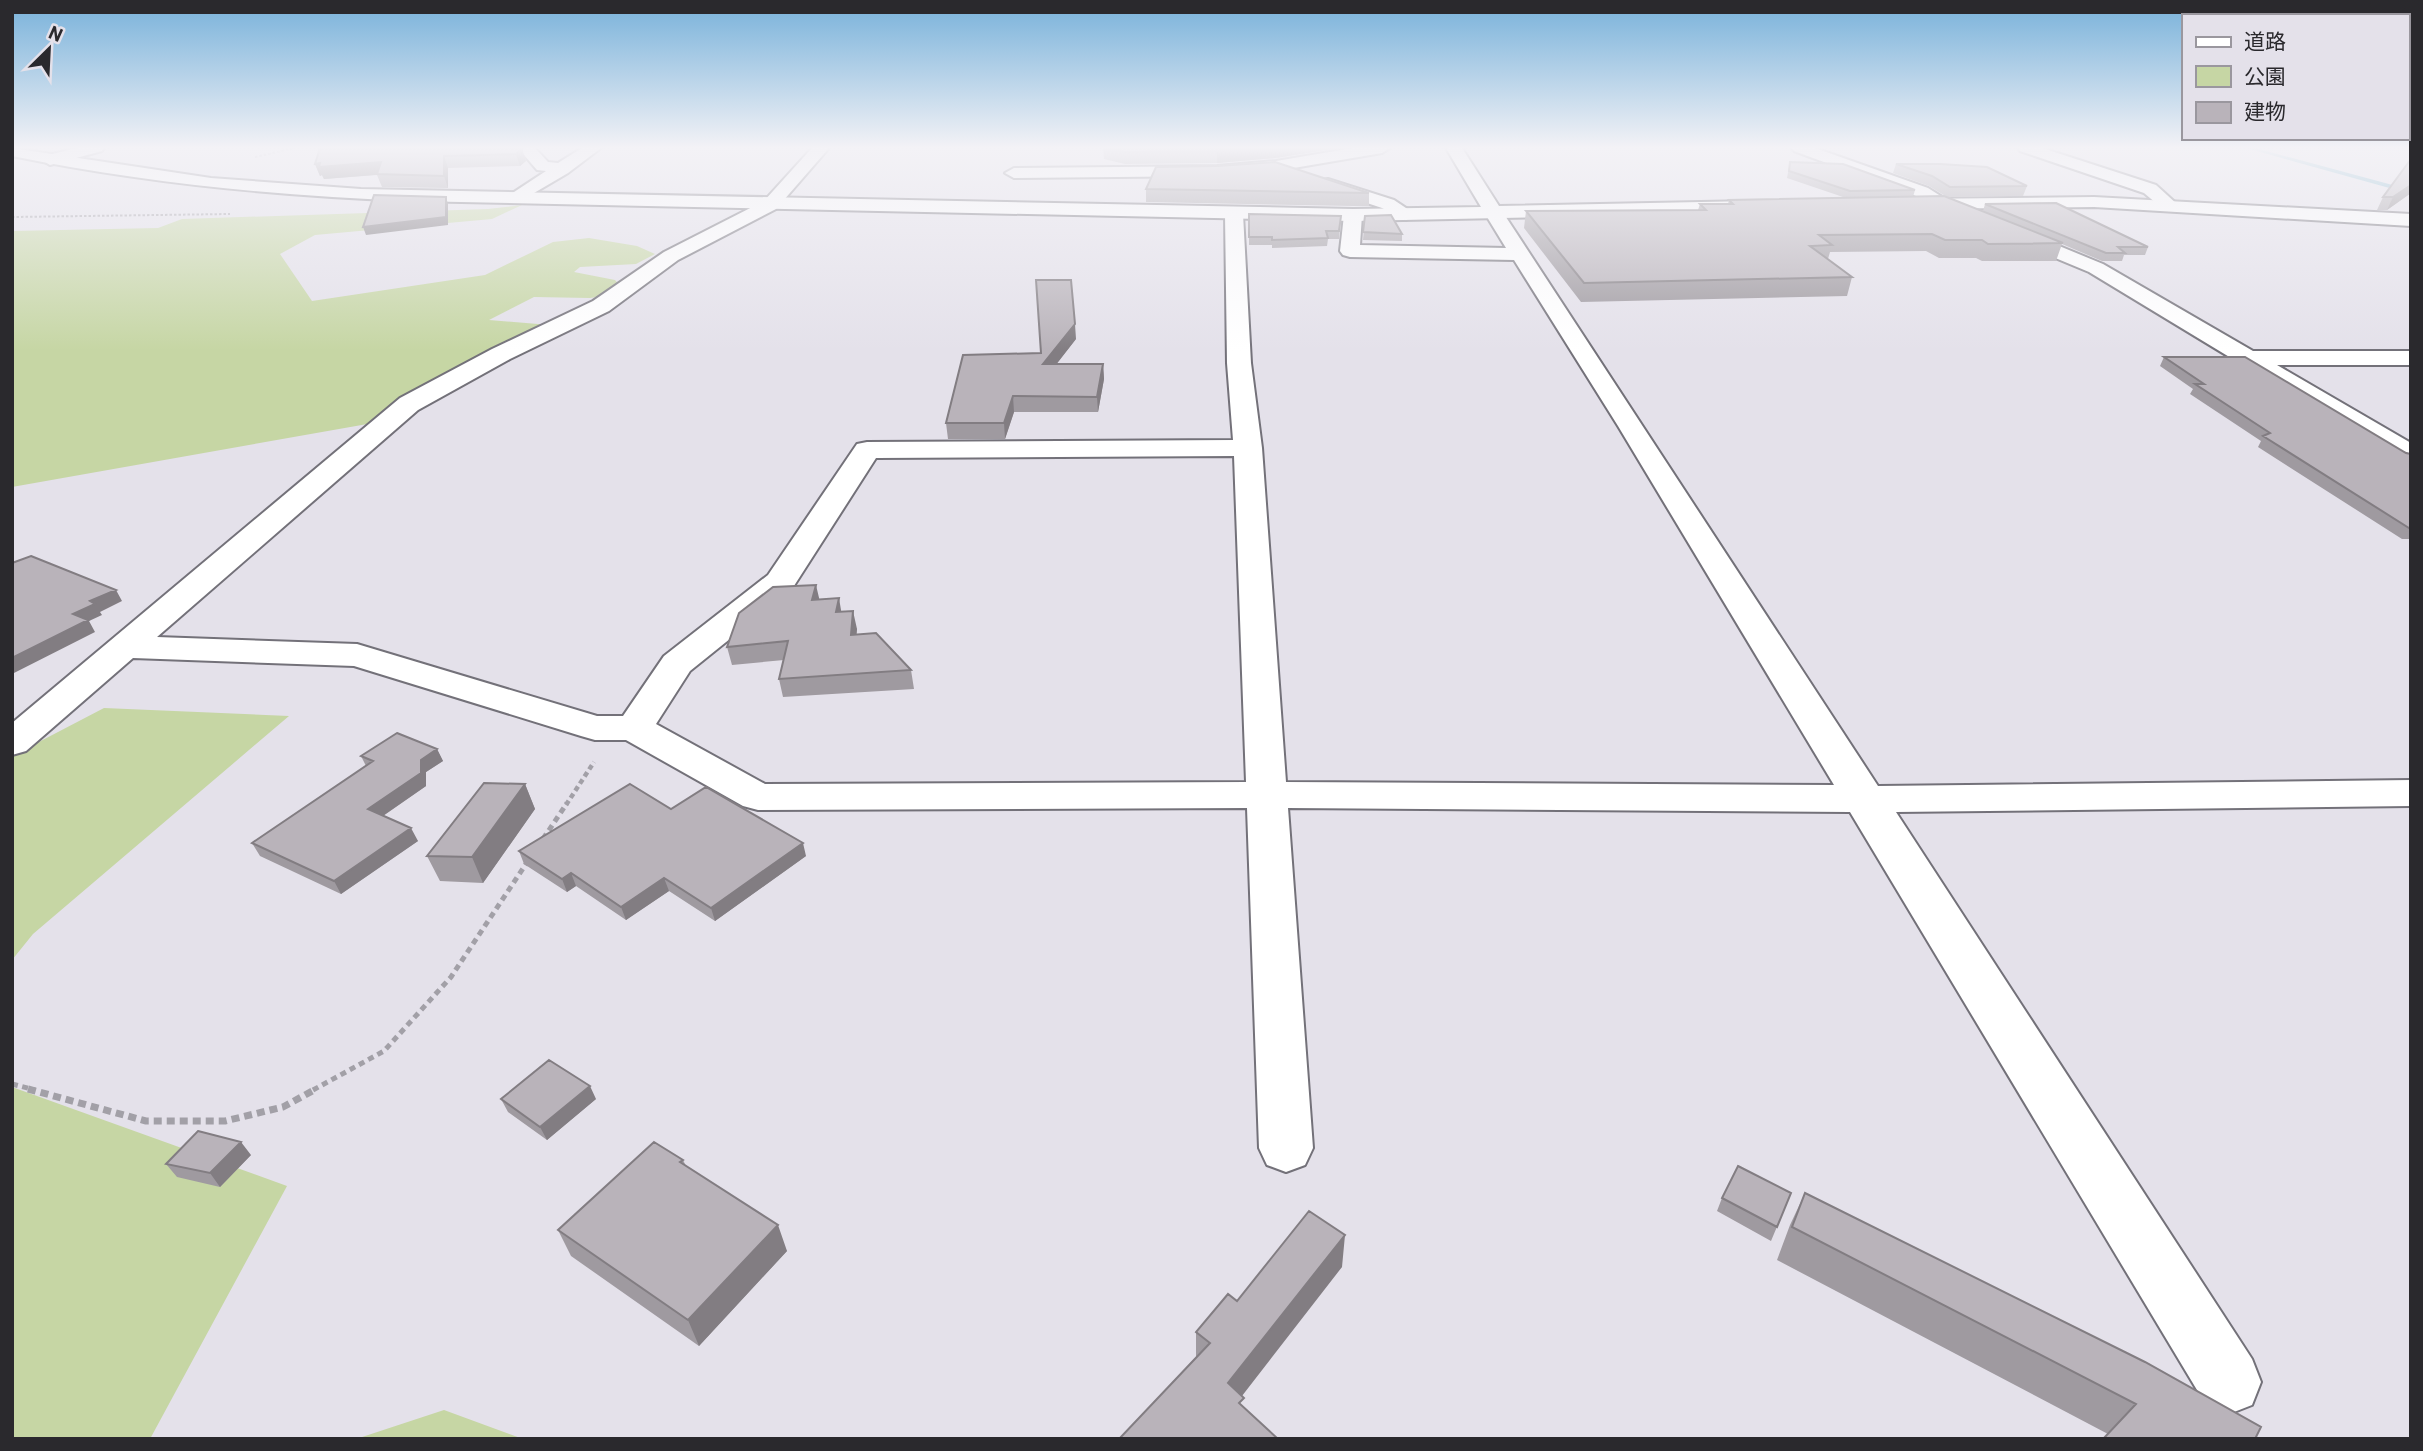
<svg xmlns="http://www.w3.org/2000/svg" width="2423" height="1451" font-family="Barlow,'Noto Sans JP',sans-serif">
	<rect width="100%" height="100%" fill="#e4e1ea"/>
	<path fill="#c6d6a4" d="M522 205 492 219 315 235 280 254 312 301 485 275 553 242 589 238 637 246 655 254 636 264 580 267 574 272 615 280 623 289 611 295 590 298 534 297 489 320 550 325 373 423 12 487V231L158 228 182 219 488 209Z
		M104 708 289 716 33 934 12 960V756Z
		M12 1087 287 1186 150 1439H12Z
		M444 1410 523 1439H356Z"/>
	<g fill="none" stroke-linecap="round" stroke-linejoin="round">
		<path fill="#6eadc6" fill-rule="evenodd" d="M2246 148H2255L2411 190V194Z"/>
		<defs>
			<path id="street" d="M77 148H104L102 151 50 165 42 160 44 156Z
				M518 148H535L548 162 558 163 582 148H601L568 173 517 203 511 202 508 198 511 194 546 171 537 170Z
				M812 148H829L776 209 678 260 609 311 510 359 418 410 157 637 357 644 597 716H623L664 656 768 575 857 444 867 442 1233 440 1227 363 1225 214 1234 208 1243 214 1251 363 1262 448 1286 782 1834 785 1618 426 1514 260 1350 257 1343 255 1340 251 1344 215 1353 209 1362 215 1360 245 1506 248 1484 212 1493 206 1500 208 1878 786 2411 780V806L1896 812 2252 1359 2261 1382 2252 1405 2229 1414 2206 1405 1850 812 1288 808 1313 1148 1305 1165 1286 1172 1267 1165 1259 1148 1247 808 758 810 743 806 626 740H595L581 736 354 666 133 658 26 751 12 755V723L400 398 492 349 593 301 664 252 764 201ZM1234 456 1246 782 765 784 656 724 690 671 792 589 876 458Z
				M1353 148H1390L1382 153 1276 171 1217 176 1014 178 1005 173 1014 168 1217 166 1276 161Z
				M1792 148H1815L1928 188 1947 200 2103 264 2253 351H2411V365H2277L2411 443V463L2401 461 2089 272 1935 208 1916 196 1794 151Z
				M2018 148H2042L2156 185 2178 205 2175 209H2163L2144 193 2020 151Z
				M1328 179 1394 200 1415 214 1406 220 1382 208 1322 188 1319 184 1322 180Z"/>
			<path id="secondary" d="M12 148 211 178 361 189 1353 209 1481 207 1446 148H1462L1499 206 1751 201 1760 207 1751 213 1353 221 412 201C277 196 145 183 12 156Z
				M2094 197 2411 214V226L2094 207 1909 209 1900 204 1909 199Z"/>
		</defs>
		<use href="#street" stroke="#737179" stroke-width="4"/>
		<use href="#secondary" stroke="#737179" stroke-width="4"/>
		<path stroke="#a2a0a7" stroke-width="2" stroke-dasharray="2.5 2" stroke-linecap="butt" d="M255 157 295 148
			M12 217 230 214"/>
		<path stroke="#a2a0a7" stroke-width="4.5" stroke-dasharray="5 3.5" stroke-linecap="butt" d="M566 805 594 762"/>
		<path stroke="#a2a0a7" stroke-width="5" stroke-dasharray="6 4.5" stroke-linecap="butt" d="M543 839 567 803
			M12 1084 35 1090
			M313 1090 384 1051 451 977 528 861"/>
		<path stroke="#a2a0a7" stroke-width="7" stroke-dasharray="8 5" stroke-linecap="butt" d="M28 1089 146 1121H225L283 1107 316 1089"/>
		<use href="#street" fill="#fff" fill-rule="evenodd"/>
		<use href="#secondary" fill="#fff" fill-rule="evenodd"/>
	</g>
	<path fill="#9f9aa0" d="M1103 148H1337L1276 158 1217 163 1125 164 1104 159Z
		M522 149 526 161 520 166 448 168V188L382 187 377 175 324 179 322 175 320 176 315 164Z
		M2411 159V193L2387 210H2377L2383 197Z
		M1790 162 1915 190 1913 197 1983 211 1985 204 2148 247 2145 255H2124L2122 261H2102L2062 244 2056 261H1982L1976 258H1939L1926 251 1830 252 1828 259 1852 277 1847 296 1581 302 1524 228 1526 211 1698 210 1700 204H1728L1729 200 1846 198 1787 178Z
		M1896 164 2027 186 2023 196 1947 197 1929 186 1893 173Z
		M1146 189 1369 193V206H1353L1146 202Z
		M1249 214 1341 216 1339 239H1328L1327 246 1272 248V245H1249Z
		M1365 216 1402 234V241L1363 240Z
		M1076 339 1056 364H1103L1104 379 1098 412H1014L1005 439H948L946 423 1041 353Z
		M2164 357 2411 454V539H2402L2258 447 2261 441 2190 394 2193 389 2160 366Z
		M819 600 841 612 857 629 856 635 911 670 914 689 783 697 779 679 784 660 732 665 727 647Z
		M437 749 443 761 426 772V786L383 816 418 841 341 894 260 856 252 843 366 766 361 756Z
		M525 784 535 809 483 883 440 881 427 856Z
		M671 809 806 856 715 921 669 891 626 920 576 886 567 892 524 864 519 851Z
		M501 1099H596L547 1140 508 1112Z
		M251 1155 220 1187 177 1177 166 1164Z
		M683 1160 686 1166 787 1251 699 1346 571 1256 558 1230Z
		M1791 1193 1771 1241 1717 1211 1722 1198Z
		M1805 1193 2261 1427 2108 1434 1777 1260 1790 1225Z
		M1342 1267 1119 1439 1196 1357V1332L1237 1301Z"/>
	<path fill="#827d82" d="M1254 148H1337L1276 158 1217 163V151Z
		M522 149 526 161 520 166 516 154Z
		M444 156 448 168V188L444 176Z
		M381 162 386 174 324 179 322 175 320 176 315 164Z
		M2411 185V193L2387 210 2393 197Z
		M446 197 448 204V225L366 235 363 227Z
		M1075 324 1076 339 1045 379 1043 364Z
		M1103 364 1104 379 1098 412 1097 397Z
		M1013 396 1014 412 1005 439 1004 423Z
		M816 585 820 602 812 600Z
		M116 590 122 601 100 612 102 615 89 621 95 632 12 674V658L90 601Z
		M839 598 842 616 836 612Z
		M853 611 857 629 855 653 851 635Z
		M437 749 443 761 426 772V786L374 822 368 809 421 760Z
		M525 784 535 809 483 883 472 857Z
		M411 828 418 841 341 894 334 881Z
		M803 843 806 856 715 921 711 908Z
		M571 873 576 886 567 892 562 879Z
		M664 878 669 891 626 920 621 907Z
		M590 1086 596 1099 547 1140 540 1127Z
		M241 1142 251 1155 220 1187 210 1173Z
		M778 1225 787 1251 699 1346 688 1320Z
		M1345 1235 1342 1267 1228 1414V1383Z"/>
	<path fill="#b9b3ba" stroke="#827d82" stroke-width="2" d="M320 148H521L522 149 516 154 444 156V176L377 174 381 162 319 167 320 163 315 164Z
		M1108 148H1254L1217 151 1125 152Z
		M2411 159V185L2393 197H2383Z
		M1275 162 1369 193 1146 189 1156 167 1217 166Z
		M1790 162 1843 164 1915 190 1850 191 1789 171Z
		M1896 164H1940L1987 167 2027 186 1950 187 1932 176Z
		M374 195 446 197V217L363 227Z
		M1944 196 2063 243 1988 244 1982 240H1945L1932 234 1819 235 1832 245 1810 246 1852 277 1584 283 1526 211 1706 210 1700 204H1733L1729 200Z
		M2056 203 2148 247H2118L2125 253H2106L1985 204Z
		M1249 214 1341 216 1339 231H1326L1328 238 1272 240V237H1249Z
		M1391 215 1402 234 1363 232 1365 216Z
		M1036 280H1071L1075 324 1043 364H1103L1097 397 1013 396 1004 423H946L963 355 1041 353Z
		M2164 357H2245L2406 453 2411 454V528H2409L2263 436 2270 433 2195 384H2204Z
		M31 556 116 590 90 601 95 604 73 614 88 620 12 658V563Z
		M816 585 812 600 839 598 836 612 853 611 851 635 876 633 911 670 779 679 788 641 727 647 739 613 773 587Z
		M397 733 437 749 421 760V773L368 809 411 828 334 881 252 843 373 761 361 756Z
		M484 783 525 784 472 857 427 856Z
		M630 784 671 809 706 787 803 843 711 908 664 878 621 907 571 873 562 879 519 851Z
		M549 1060 590 1086 540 1127 501 1099Z
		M198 1131 241 1142 210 1173 166 1164Z
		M654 1142 683 1160 680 1162 778 1225 688 1320 558 1230Z
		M1738 1166 1791 1193 1777 1227 1722 1198Z
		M1805 1193 2145 1362 2261 1427 2255 1439H2103L2136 1404 1792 1227Z
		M1309 1211 1345 1235 1228 1383 1244 1398 1239 1403 1278 1439H1119L1210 1343 1196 1332 1228 1294 1237 1301Z"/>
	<linearGradient id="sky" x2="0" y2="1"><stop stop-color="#77b1da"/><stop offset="0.42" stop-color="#f3f2f6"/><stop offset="1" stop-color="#f3f2f6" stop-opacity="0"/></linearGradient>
	<rect width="2423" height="351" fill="url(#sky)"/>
	<rect width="2423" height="1451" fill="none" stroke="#2a292d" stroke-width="28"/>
	<rect x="2182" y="14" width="228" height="126" fill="#e4e1ea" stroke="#9a979e" stroke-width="2"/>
	<rect x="2196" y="37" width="35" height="10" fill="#ffffff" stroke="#9a979e" stroke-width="2"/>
	<text x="2244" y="49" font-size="21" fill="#2a292d">道路</text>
	<rect x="2196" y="66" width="35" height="21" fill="#c6d6a4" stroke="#9a979e" stroke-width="2"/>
	<text x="2244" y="84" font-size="21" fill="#2a292d">公園</text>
	<rect x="2196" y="102" width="35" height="21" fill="#b9b3ba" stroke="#9a979e" stroke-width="2"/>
	<text x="2244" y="119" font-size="21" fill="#2a292d">建物</text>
	<g transform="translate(49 49) rotate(24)" stroke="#e4e1ea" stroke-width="5" paint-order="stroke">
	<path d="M0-5L12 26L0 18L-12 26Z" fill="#2a292d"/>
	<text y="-10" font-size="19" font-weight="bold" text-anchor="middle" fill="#2a292d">N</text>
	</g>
</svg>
